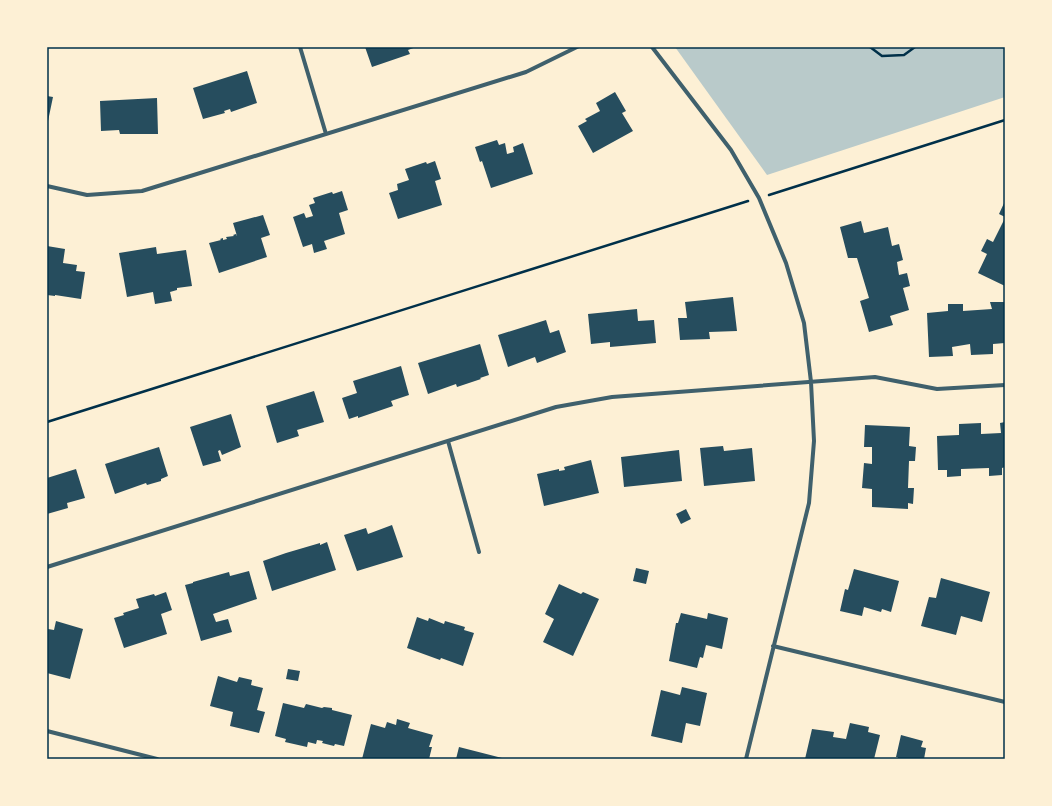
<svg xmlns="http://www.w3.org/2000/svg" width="1052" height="806" font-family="Ubuntu,sans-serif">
	<rect width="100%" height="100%" fill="#fdf0d5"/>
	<path fill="#b9caca" d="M675 47H1005V97L767 175Z"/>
	<path fill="#264d5e" d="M365 47H416L408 50 410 54 372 67Z
		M247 71 257 103 231 112 230 109 224 111 225 113 203 119 193 88Z
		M615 92 626 111 622 113 633 131 593 153 578 126 587 121 585 119 600 111 596 103Z
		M47 96 53 97 48 121H47Z
		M157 98 158 134H120L119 130 101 131 100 101Z
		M497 140 499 145 505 143 507 154 514 152 513 147 523 143 533 174 491 188 482 161 480 162 475 147Z
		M435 161 441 179 435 181 442 205 398 219 389 193 398 190 397 184 409 180 405 169 426 162 427 164Z
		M342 191 348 210 339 213 345 234 324 241 327 249 314 253 312 244 303 247 293 217 304 213 306 218 313 216 309 205 315 203 313 198 332 192 333 194Z
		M1005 201V217L999 214Z
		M263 215 270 235 261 238 267 257 219 273 209 243 221 240 220 239 223 238V240L227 239 226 237 234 236 233 235 236 234 237 236 233 223Z
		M1005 218V286L978 273 987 254 981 251 987 239 993 242Z
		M861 221 864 233 888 227 892 246 899 244 903 260 897 262 899 275 907 273 910 286 903 288 909 310 890 316 893 325 869 332 860 301 869 298 857 258H848L840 227Z
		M47 246 65 249 63 263 77 265 76 271 85 272 81 299 55 295V296L47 295Z
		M156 247 157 254 186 250 192 286 177 288V290L170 292 172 301 155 304 153 292 127 297 119 253Z
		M733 297 737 331 709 332 710 339 680 340 678 318H687L685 302Z
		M990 302H1004L1005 343 993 344V354L971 355 970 344 952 347 953 356 929 357 927 313 948 311V304H963V311L992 309Z
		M637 309 638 321 654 320 656 343 610 347V342L591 344 588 314Z
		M546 320 550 333 559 330 566 352 537 363 535 357 508 367 498 335Z
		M480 344 489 375 480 378 481 379 457 387 456 384 428 394 418 363Z
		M401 366 409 395 391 401 393 406 358 418V416L349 419 342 398 357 393 353 381Z
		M314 391 324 422 297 430 299 436 277 443 266 406Z
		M231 414 241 447 222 455 220 450 218 451 221 461 203 466 190 427Z
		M1005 422V467L1002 468V475L989 476V468L961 469V476L947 477V470H938L937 436 959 435V424L981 423V434L1001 433 1000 423Z
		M865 425 910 427 909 446 916 447 915 461H909L908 488H914L913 504 908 503V509L872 507V489L862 488 864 463 872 464V447H864Z
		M723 446 724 451 752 448 755 481 704 486 700 448Z
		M159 447 168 476 161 479V481L147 485 146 483 115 494 105 464Z
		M679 450 682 481 624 487 621 457Z
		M591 460 599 493 544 506 537 474 559 469V471L565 470 564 467Z
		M76 469 85 498 67 503 68 508 47 514V478Z
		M686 509 691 519 681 524 676 514Z
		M392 525 403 557 357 571 344 535 366 528 368 534Z
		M327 542 336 570 272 591 263 561 286 553 320 543V545Z
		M636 568 649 571 646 584 633 581Z
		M854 569 899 581 891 612 882 609 881 612 864 607 862 616 840 611 845 589 848 590Z
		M249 571 257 599 213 614 216 622 228 619 232 632 201 641 185 585 193 583V582L229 572 230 576Z
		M941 578 990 592 982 622 961 616 956 635 921 626 929 597 936 598Z
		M559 584 581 594 583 592 599 599 573 656 543 642 554 619 545 614Z
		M166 592 172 610 161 614 167 634 124 648 114 618 124 615 123 613 139 608 136 599 154 594 155 596Z
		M681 613 707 619 708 613 728 618 722 649 706 645 703 658 700 657 697 668 669 661 676 623H678Z
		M417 617 428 621 429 618 444 624 445 621 465 627 464 630 474 633 463 666 441 658 440 660 407 648Z
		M56 621 83 629 70 679 47 673V633L48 629 54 630Z
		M288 669 300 671 298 681 286 679Z
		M218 676 237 682 239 677 252 680 251 685 263 688 257 710 265 712 259 733 230 726 233 712 210 706Z
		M682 687 707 693 700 726 686 723 682 743 651 736 661 690 680 695Z
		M283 703 304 708 306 704 322 708 324 707 332 708V710L352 715 344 746 335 744 334 746 322 743 323 741 317 740 316 744 308 742 307 747 285 742 286 739 275 736Z
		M397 719 410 723 408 728 433 735 429 747H432L429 759H362L371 724 385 728 387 722 396 725Z
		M850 723 869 727 868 732 880 735 874 759H805L812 729 834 732 833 737 846 739Z
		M901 735 923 741 921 747 926 748 924 759H897L898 757H896Z
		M459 747 502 758V759H456Z"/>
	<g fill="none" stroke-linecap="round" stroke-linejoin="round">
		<path stroke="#003049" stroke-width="2.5" d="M870 47 882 56 904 55 915 47
			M769 195 1005 120
			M47 422 748 201"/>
		<path stroke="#3f606c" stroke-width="4" d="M300 47 326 134
			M652 47 731 150 759 198 786 263 804 323 811 382 814 441 809 503 746 759
			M47 186 87 195 142 191 526 72 577 47
			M448 441 479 552
			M47 567 556 407 612 397 875 377 937 389 1005 385
			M773 646 1005 702
			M47 731 157 759"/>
	</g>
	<rect width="1052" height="806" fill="none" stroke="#fdf0d5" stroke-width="96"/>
	<rect x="48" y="48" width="956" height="710" fill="none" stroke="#003049" stroke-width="1.5"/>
</svg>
